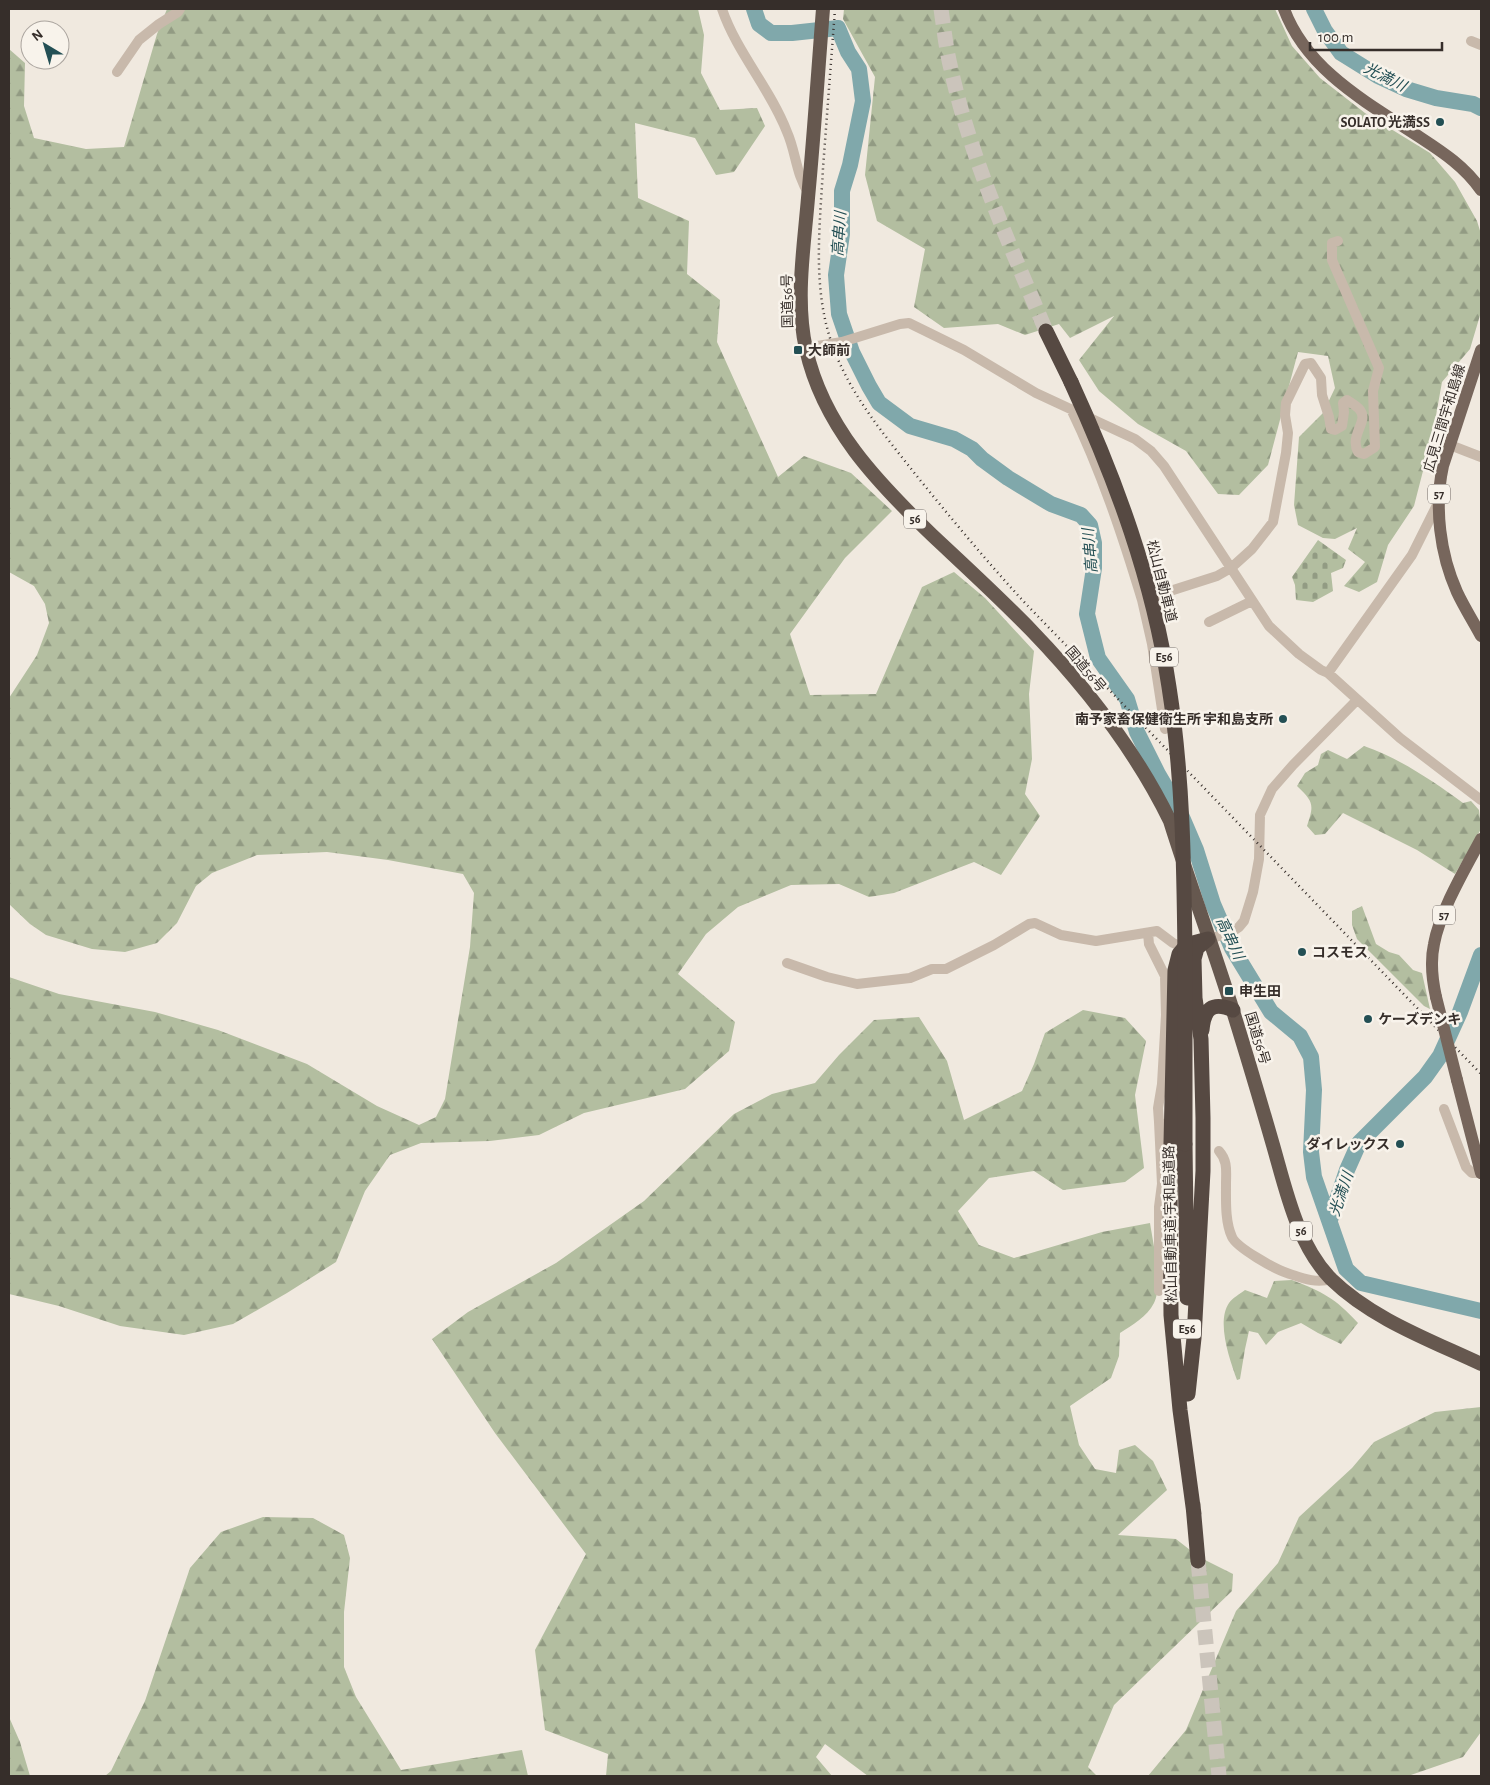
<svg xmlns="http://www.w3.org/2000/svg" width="1490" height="1785" font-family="'Alegreya Sans','Noto Sans JP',sans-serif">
	<defs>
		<pattern id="forest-firs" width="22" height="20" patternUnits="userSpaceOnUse" patternTransform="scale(1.25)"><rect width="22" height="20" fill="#b3bea0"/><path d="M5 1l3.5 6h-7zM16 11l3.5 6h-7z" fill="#929b83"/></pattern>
		<pattern id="cemetery-stones" width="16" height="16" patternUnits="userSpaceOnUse" patternTransform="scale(1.25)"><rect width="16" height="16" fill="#b3bea0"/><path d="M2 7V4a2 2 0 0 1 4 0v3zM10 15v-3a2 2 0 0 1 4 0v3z" fill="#929b83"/></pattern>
	</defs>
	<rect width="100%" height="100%" fill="#f0e9df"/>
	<path fill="url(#forest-firs)" d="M167 9H698L704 35 701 73 720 110 757 108 765 126 734 172 716 175 695 138 635 123 638 198 689 221 687 274 720 300 717 342 778 477 804 456 851 473 892 511 845 558 790 634 810 695 876 694 922 587 954 572 985 598 1034 651 1029 694 1032 759 1025 794 1040 816 1001 875 974 862 894 893 869 897 839 884 791 885 738 907 706 934 678 974 735 1022 729 1051 685 1089 584 1113 539 1135 490 1141 421 1143 390 1155 365 1191 336 1262 287 1293 233 1324 184 1335 120 1326 59 1306 9 1294V977L59 994 155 1012 218 1030 307 1064 377 1106 419 1125 436 1117 445 1099 470 947 474 893 463 874 388 860 327 852 257 855 212 873 196 886 177 923 157 943 125 952 92 949 46 935 30 924 9 904V698L37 655 49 623 45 604 34 586 9 572V49L25 63 24 106 34 138 86 149 124 147 157 34Z
		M844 9H1275L1292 46 1320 78 1365 113 1430 153 1455 182 1477 221 1481 234V312L1470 349 1442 382 1433 432 1414 506 1388 545 1377 582 1359 592 1344 586 1365 562 1348 549 1357 528 1335 539 1323 538 1298 525 1294 505 1299 437 1323 413 1335 388 1328 356 1298 352 1268 465 1239 495 1218 494 1186 451 1138 424 1099 391 1079 360 1114 316 1070 338 1059 324 1025 335 998 324 944 328 914 307 925 249 877 221 865 175 875 77 843 19Z
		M1364 746C1399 758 1433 781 1463 803L1471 801 1479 810 1481 829 1455 874 1417 850 1343 813 1325 834 1315 835 1307 826C1314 805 1314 802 1297 786L1305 773 1318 765 1321 754 1328 750 1347 759Z
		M1362 906 1376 944 1389 952 1399 955 1413 970 1422 973 1430 1009 1424 1006 1357 939 1352 925V911Z
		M1083 1010 1125 1018 1146 1041 1135 1095 1144 1168 1125 1182 1063 1190 1034 1171 989 1178 958 1211 979 1245 1014 1258 1102 1232 1150 1223C1153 1243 1163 1286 1154 1303 1147 1317 1132 1325 1120 1333L1119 1356 1111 1378 1070 1406 1079 1445 1095 1469 1116 1473 1119 1450 1135 1445 1153 1461 1167 1490 1118 1535 1176 1539 1199 1557 1233 1574 1232 1591 1114 1705 1088 1767 1097 1776H868L825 1744 816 1757 832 1776H606L608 1754 545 1730 535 1650 586 1554 495 1433 432 1339 468 1312 556 1263 644 1201 734 1114 772 1094 815 1083 839 1055 874 1020 919 1017 947 1061 964 1120 1022 1091 1034 1064 1045 1033Z
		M1292 1280C1323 1292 1335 1298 1358 1323L1341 1344 1318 1333 1301 1323 1278 1332 1266 1345 1258 1333 1249 1331 1245 1349 1240 1379 1237 1380C1230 1360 1216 1322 1229 1303 1232 1298 1240 1294 1245 1290L1267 1298 1274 1281Z
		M1481 1407V1732L1463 1757 1408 1776H1148L1186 1730 1236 1611 1278 1563 1299 1517 1352 1468 1374 1442 1435 1412Z
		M263 1517 313 1518 344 1535 350 1558 344 1612V1667L356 1697 401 1770 522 1750 528 1776H105L111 1771 145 1701 190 1568 221 1532Z
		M9 1717 20 1742 30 1776H9Z"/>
	<path fill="url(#cemetery-stones)" d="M1318 540 1346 560 1343 568 1331 573 1333 591 1313 602 1296 600 1295 585 1292 577Z"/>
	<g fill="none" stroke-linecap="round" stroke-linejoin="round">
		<path stroke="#80a8ab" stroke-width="16" d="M754 9 759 24 771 33H792L838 28 848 52 859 69 863 101 850 165 842 191V234L836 275 839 314 852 352 869 386 879 403 910 426 954 439 972 449 982 459 1008 478 1051 504 1081 515 1090 525 1094 543V568L1087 614 1098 658 1127 699 1137 732 1158 774 1178 808 1196 850 1213 904 1232 948 1271 1012 1300 1036 1311 1057 1314 1090 1311 1152 1314 1177 1346 1269 1361 1283 1481 1311
			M1314 9 1325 31 1341 53 1378 76 1406 89 1436 98 1473 104 1481 108
			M1330 1220 1347 1170 1359 1143 1425 1077 1440 1056 1460 1012 1481 955"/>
		<path stroke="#cbc4bb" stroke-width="15" stroke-dasharray="15 8" stroke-linecap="butt" d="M941 9C944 29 946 49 951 69 971 160 1010 245 1046 331
			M1198 1561 1219 1776"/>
		<path stroke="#c8b9ab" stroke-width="10" d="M722 9C737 53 770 88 787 132 796 152 796 175 809 194
			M1471 41 1481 45
			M117 72 139 40 159 24 178 12 180 9
			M805 348 842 342 900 324 909 323 964 350 1036 393 1135 439 1151 451 1164 466 1269 626 1299 654 1321 670 1328 673 1400 738 1481 800
			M1071 409C1101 471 1122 534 1142 600L1217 576 1231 568 1252 549 1273 522 1286 453 1288 433 1285 415 1286 403 1305 364 1311 363 1321 378 1322 395 1329 417 1331 429 1335 430 1342 426 1344 412 1343 403 1347 400C1351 403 1357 406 1360 410 1369 422 1349 435 1358 452L1364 454 1375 447 1373 391 1379 368 1332 260V243L1338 241
			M1450 445 1481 457
			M1142 600 1152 644 1165 729
			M1209 622 1252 601
			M1328 673 1412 555 1438 503
			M1148 933 1149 944 1165 976 1166 1015 1162 1084 1158 1108 1159 1122 1163 1124
			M1208 939 1230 933 1239 927 1244 921 1253 892 1259 859 1260 815 1272 789 1293 765 1357 700
			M787 963 827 977 857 984 910 978 932 969H946L994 945 1029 924 1035 923 1061 935 1096 941 1157 931 1173 943 1190 950
			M1444 1109 1466 1167 1472 1173H1481
			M1159 1122 1162 1184 1159 1207V1291
			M1219 1151C1228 1161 1226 1171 1226 1184 1226 1201 1225 1222 1232 1237 1237 1248 1275 1269 1287 1273 1302 1278 1316 1284 1331 1279"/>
		<path stroke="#77665c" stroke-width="12" d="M1284 9C1307 71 1368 103 1421 138 1444 153 1465 167 1481 190
			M1481 350 1443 466C1434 507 1440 554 1457 592 1464 607 1473 621 1481 636
			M1436 997C1432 979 1430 962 1434 944 1440 911 1465 869 1481 839
			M1457 1080 1481 1173"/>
		<path stroke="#66584f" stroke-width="14" d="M823 9C818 72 814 135 808 198 804 247 795 300 806 349 823 426 877 482 932 535 965 566 999 597 1031 630 1085 686 1136 751 1170 821 1190 885 1213 947 1233 1011 1247 1056 1260 1100 1273 1145 1286 1190 1297 1244 1331 1279 1372 1319 1430 1340 1481 1364"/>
		<path stroke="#564942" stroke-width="15" d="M1046 331 1071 382
			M1202 1030C1204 1009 1212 1001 1233 1010
			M1185 1144 1187 1298
			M1188 1394 1194 1338 1203 1171V1118L1201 1039 1195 998 1194 959 1197 948 1207 940
			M1193 1505 1198 1561
			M1194 1514 1180 1410 1171 1315 1170 1185 1173 1058 1175 970 1179 954 1184 948 1193 943 1208 939"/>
		<path stroke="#362e2a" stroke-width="2.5" stroke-dasharray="1 4" stroke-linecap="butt" d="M835 9C831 62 827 115 823 168 820 226 812 287 832 344 850 396 887 438 920 480 955 523 989 564 1026 604L1481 1074"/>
		<path stroke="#77665c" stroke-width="12" d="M1436 997 1457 1080"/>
		<path stroke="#564942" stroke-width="15" d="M1071 382C1116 480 1153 580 1169 687 1183 776 1184 867 1185 956 1185 1019 1185 1082 1185 1144"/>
	</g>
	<g fill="#234f54" stroke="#f8f3eb" stroke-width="2">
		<circle cx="1440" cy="122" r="5"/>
		<rect x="793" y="345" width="10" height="10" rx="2.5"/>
		<circle cx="1283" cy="719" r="5"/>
		<circle cx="1302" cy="952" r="5"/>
		<rect x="1224" y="986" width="10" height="10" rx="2.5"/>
		<circle cx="1368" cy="1019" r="5"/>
		<circle cx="1400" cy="1144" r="5"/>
	</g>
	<g text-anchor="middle" stroke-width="5" stroke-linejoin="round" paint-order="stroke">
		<g fill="#f8f3eb" stroke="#706964" stroke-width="1">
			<rect x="1428" y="484.5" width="22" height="19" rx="4"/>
			<rect x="904" y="509.5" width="22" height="19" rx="4"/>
			<rect x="1150" y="647.5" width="28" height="19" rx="4"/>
			<rect x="1433" y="905.5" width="22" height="19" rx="4"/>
			<rect x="1290" y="1221.5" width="22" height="19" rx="4"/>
			<rect x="1173" y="1319.5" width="28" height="19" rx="4"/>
		</g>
		<g font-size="12" font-weight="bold" fill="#362e2a">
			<text x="1439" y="498">57</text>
			<text x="915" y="523">56</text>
			<text x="1164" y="661">E56</text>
			<text x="1444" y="919">57</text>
			<text x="1301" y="1235">56</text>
			<text x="1187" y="1333">E56</text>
		</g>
		<g font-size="14" font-weight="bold" fill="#362e2a" stroke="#f8f3eb" text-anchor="start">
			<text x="1430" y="127" text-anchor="end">SOLATO 光満SS</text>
			<text x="808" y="355">大師前</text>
			<text x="1273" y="724" text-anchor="end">南予家畜保健衛生所 宇和島支所</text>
			<text x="1312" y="957">コスモス</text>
			<text x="1239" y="996">申生田</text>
			<text x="1378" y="1024">ケーズデンキ</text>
			<text x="1390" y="1149" text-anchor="end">ダイレックス</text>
		</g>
		<g font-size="14" fill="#362e2a" stroke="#f8f3eb">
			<text transform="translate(787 301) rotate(-91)" y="5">国道56号</text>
			<text transform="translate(1444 418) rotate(-73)" y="5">広見三間宇和島線</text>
			<text transform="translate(1162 581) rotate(76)" y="5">松山自動車道</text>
			<text transform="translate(1086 669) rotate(50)" y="5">国道56号</text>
			<text transform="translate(1258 1038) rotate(73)" y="5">国道56号</text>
			<text transform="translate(1170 1224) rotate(-91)" y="5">松山自動車道;宇和島道路</text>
		</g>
		<g font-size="15" font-style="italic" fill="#234f54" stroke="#f8f3eb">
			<text transform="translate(1385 77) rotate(27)" y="5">光満川</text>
			<text transform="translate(839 234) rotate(-86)" y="5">高串川</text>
			<text transform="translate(1090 551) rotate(-95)" y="5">高串川</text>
			<text transform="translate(1230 938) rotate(65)" y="5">高串川</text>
			<text transform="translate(1341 1194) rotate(-71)" y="5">光満川</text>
		</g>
	</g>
	<rect width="1490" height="1785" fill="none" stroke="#362e2a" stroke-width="20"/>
	<g transform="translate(45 45) rotate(322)"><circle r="24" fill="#f8f3eb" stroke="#aaa49e"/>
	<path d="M0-4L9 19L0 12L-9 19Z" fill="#234f54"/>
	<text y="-8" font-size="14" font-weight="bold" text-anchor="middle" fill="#362e2a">N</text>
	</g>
	<path d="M1310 42v8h132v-8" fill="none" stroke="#362e2a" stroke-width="2.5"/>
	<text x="1318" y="42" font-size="15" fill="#362e2a" stroke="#f8f3eb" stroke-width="4" paint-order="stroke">100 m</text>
</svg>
